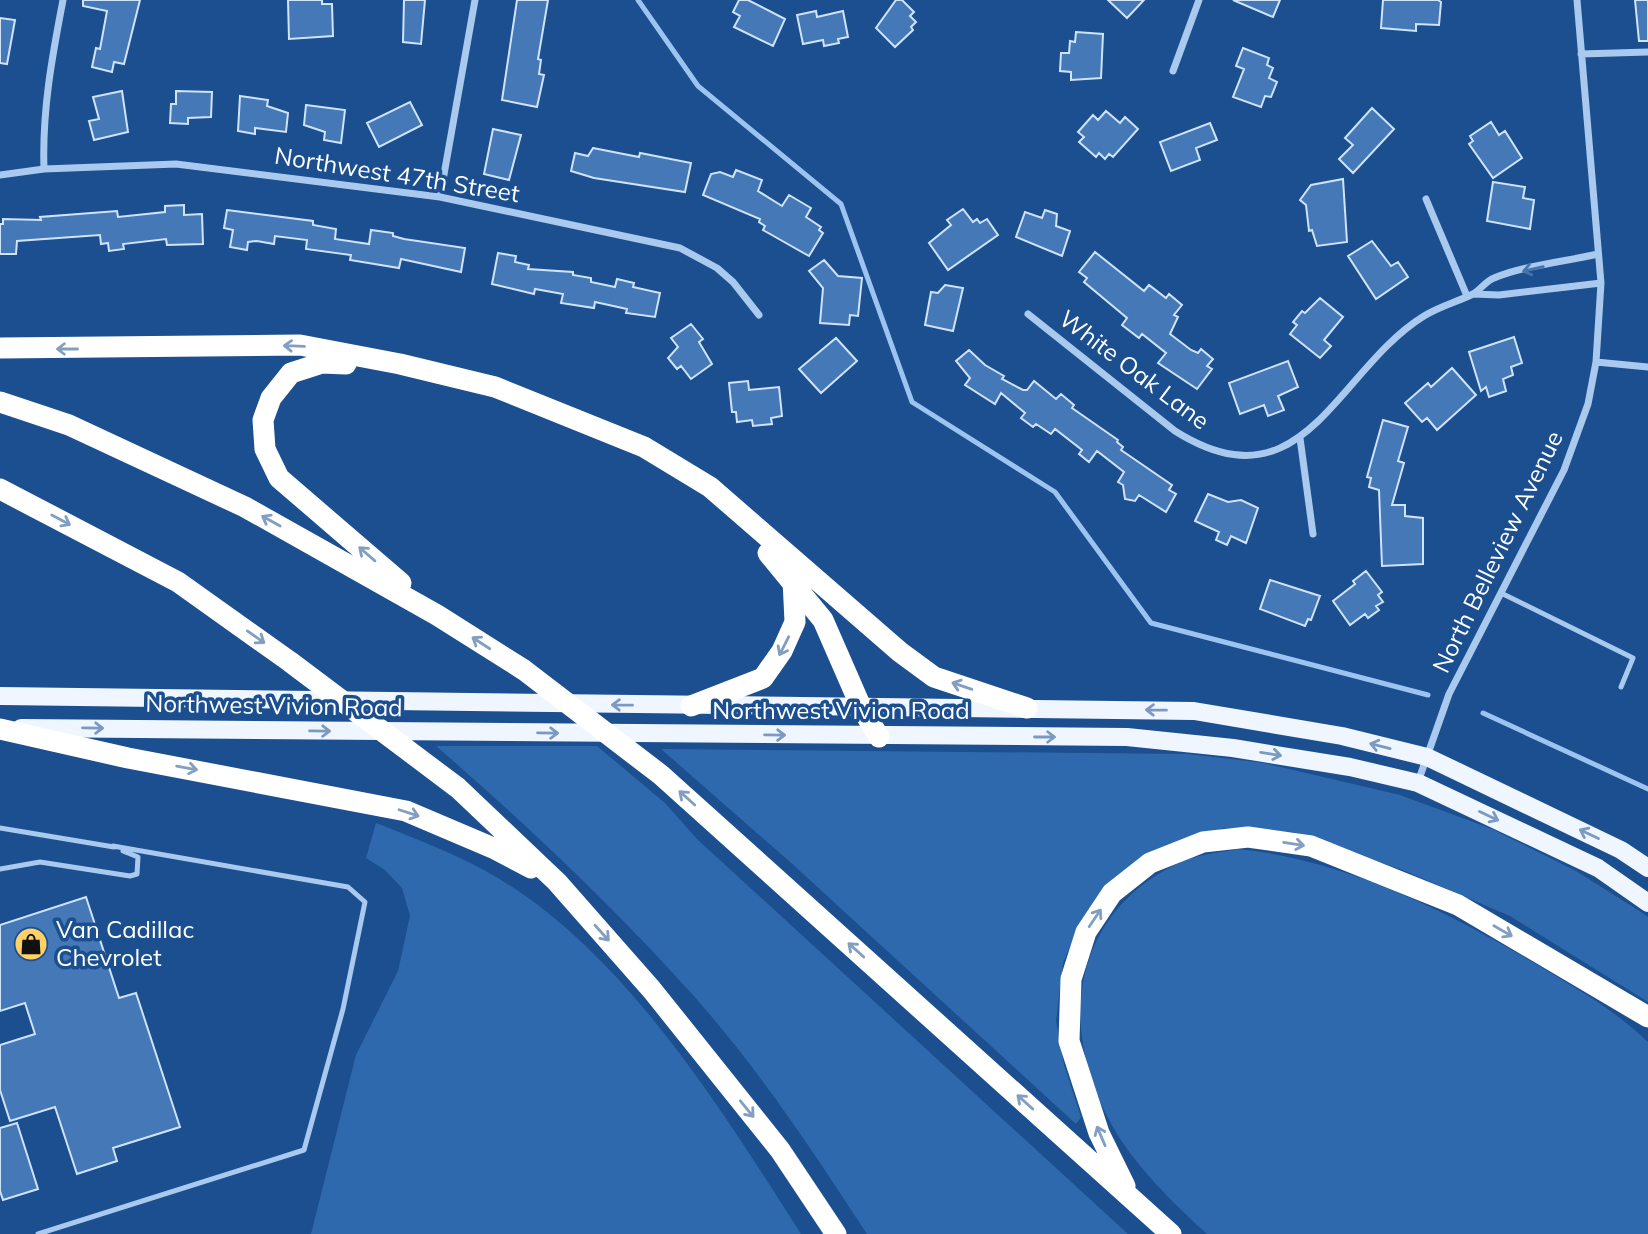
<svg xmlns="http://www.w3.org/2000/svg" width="1648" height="1234" font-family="Mulish,sans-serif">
	<rect width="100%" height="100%" fill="#1b4f8f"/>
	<path fill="#2e69ad" d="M436 746H597L665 803 697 839 1128 1234H867C813 1151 758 1068 692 994 612 905 526 824 436 746Z
		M661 749 1188 754 1264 763 1400 795 1492 829 1576 871 1641 912 1648 917V1002L1510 916 1405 871 1292 832 1224 828 1155 850 1121 876 1082 919 1063 963 1056 1021 1064 1065 1081 1117 1076 1124 789 861Z
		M376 823C419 840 462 856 501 880 628 957 723 1112 801 1234H311L356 1055 398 971 410 916 402 888 385 870 366 858Z
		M1238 849C1344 860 1443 909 1534 963 1577 989 1611 1007 1648 1042V1234H1207C1174 1204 1135 1166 1113 1127 1056 1029 1071 912 1181 862 1197 854 1220 853 1238 849Z"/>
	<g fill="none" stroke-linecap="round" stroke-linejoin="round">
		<path stroke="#9cc4f0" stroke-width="5" d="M638 0 698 86 841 204 912 402 1055 492 1151 623 1428 695
			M1483 713 1648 789"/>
	</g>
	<path fill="#4478b7" stroke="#cfe3fa" stroke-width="2" d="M83 0H140L124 64 114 62 112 72 92 67 96 48 100 49 107 11 83 6Z
		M288 0H322V4H332L333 36 289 39Z
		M404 0H425L421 44 403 42Z
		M517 0H548L538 59 541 60 539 74 544 75 537 107 502 100Z
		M739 0H748L785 19 773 46 734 27 740 16 733 12Z
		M896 0H902L914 12 910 16 916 22 911 27 913 30 895 47 876 28Z
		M1108 0H1144L1127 18Z
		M1233 0H1280L1273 17Z
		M1383 0H1438L1441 2 1439 25 1416 24V31L1381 28Z
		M1635 0H1648V41H1639Z
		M816 11 817 17 843 11 848 37 838 39 839 43 824 46 823 40 803 44 797 15Z
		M0 18 15 20 7 64 0 63Z
		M1076 32 1103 34 1101 78 1071 80V72L1060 71 1061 53H1069L1070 41 1075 42Z
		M1243 48 1269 58 1267 65 1273 68 1269 78 1277 82 1271 97 1265 96 1261 107 1233 97 1244 69 1236 66Z
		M122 91 128 132 94 140 89 121 99 119 93 97Z
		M176 91 212 92 211 117 188 118V124L170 123 171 104H176Z
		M240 96 268 100 267 106 288 113 286 132 255 128V134L238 131Z
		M410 102 422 125 379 147 367 123Z
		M306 105 345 110 341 143 324 140 325 132 304 125Z
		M1372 108 1394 129 1353 173 1339 159 1353 145 1345 138Z
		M1106 111 1120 123 1125 117 1138 129 1113 157 1109 154 1105 159 1099 153 1096 157 1079 142 1084 137 1078 132 1093 115 1098 120Z
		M1491 122 1499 135 1505 131 1522 158 1493 178 1469 144 1473 141 1470 136Z
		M1210 123 1217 140 1196 148 1200 160 1171 171 1160 142Z
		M493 129 521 135 509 180 484 174Z
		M593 148 639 157 640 153 691 163 685 192 594 178 571 171 575 153 588 156Z
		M736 170 762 180 758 191 782 206 789 195 811 208 806 217 821 227 819 230 823 233 809 256 763 230 765 226 759 222 760 219 703 195 711 174 720 172 733 177Z
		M1343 179 1347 242 1317 246 1312 230 1309 231 1306 205 1300 200 1311 185Z
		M1493 182 1525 187 1523 198 1534 200 1530 229 1487 221Z
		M184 205V215L202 214 203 244 167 245 166 239 123 244 124 249 109 251 108 243 101 244 100 235 17 241 16 254H0V224H3V219L41 220 40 217 117 211 118 217 165 212V206Z
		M963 209 973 222 977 219 980 223 987 219 998 235 948 270 929 243 951 225 947 220Z
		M227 210 313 221V225L336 229 335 239 369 244 371 230 393 233V236L404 239 465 248 461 272 401 259 399 268 350 260 351 255 306 249 307 240 275 236 274 244 257 241 248 242 247 250 230 247 233 230 224 228Z
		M1045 210 1057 214 1056 226 1070 231 1062 256 1016 237 1025 212 1042 218Z
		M1372 241 1391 266 1398 262 1408 277 1376 299 1348 256Z
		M1095 252 1144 291 1149 285 1166 298 1169 294 1182 305 1174 315 1178 317 1170 334 1191 350 1198 353 1201 349 1213 359 1207 366 1212 369 1197 389 1158 363 1166 353 1142 334 1139 338 1122 325 1127 318 1084 282 1087 278 1079 272Z
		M498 253 516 256 515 262 529 265 528 269 573 272V275L591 278V282L615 287 617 279 634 283 633 287 660 293 655 317 626 313 627 309 595 302 594 308 561 303 563 294 535 289 534 294 492 284Z
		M824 260 838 276 862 278 858 316 850 315 849 325 820 323 823 288 809 271Z
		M945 285 963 288 953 331 925 325 931 292 938 293Z
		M1320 298 1343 317 1324 340 1331 346 1320 358 1290 334 1297 325 1293 322 1302 311 1305 313Z
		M691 324 703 339 699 342 712 364 691 379 681 366 677 369 668 358 678 347 671 338Z
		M1514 337 1522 363 1511 367 1513 375 1503 379 1506 391 1489 397 1486 387 1481 391 1469 352Z
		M836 338 857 361 821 393 799 369Z
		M969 350 985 365 1004 376 1002 379 1023 390H1027L1034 381 1056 399 1061 394 1074 405 1072 408 1118 440 1117 442 1123 447 1121 450 1172 485 1169 490 1176 494 1166 512 1139 495 1135 501 1125 499 1123 485 1118 482 1124 472 1097 451 1089 462 1079 454 1082 450 1055 429 1051 434 1036 424 1033 427 1021 418 1025 413 1001 393 995 404 965 385 970 378 956 361Z
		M1288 361 1298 387 1278 396 1284 410 1268 416 1264 405 1240 414 1229 383Z
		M1452 368 1476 395 1437 430 1427 418 1422 422 1405 403 1428 383 1431 387Z
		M748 381 749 390 779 387 782 416 771 418 772 424 753 426 752 420 737 422 736 412H732L729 383Z
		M1383 420 1408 427 1398 461 1404 463 1392 505H1405V516L1423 518V564L1382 566 1379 490 1369 487 1371 478 1367 477Z
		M1208 494 1228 502 1241 500 1258 508 1246 543 1231 536 1227 545 1216 540 1219 532 1195 521Z
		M1366 571 1382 592 1378 595 1383 602 1376 606 1379 610 1368 618 1365 614 1350 625 1333 601 1355 584 1353 581Z
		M1270 580 1320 596 1311 620 1308 619 1305 626 1260 609Z
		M86 897 119 998 136 993 180 1127 113 1148 117 1161 77 1174 55 1107 10 1121 0 1090V1045L35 1034 25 1003 0 1011V925Z
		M17 1123 38 1189 3 1200 0 1191V1128Z"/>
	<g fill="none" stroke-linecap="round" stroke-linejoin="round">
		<path stroke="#a9c9ee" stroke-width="5" d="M1501 593 1633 658 1621 687
			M0 828 114 847
			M0 869 40 862 130 876 137 874 138 857 123 851
			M38 1234 304 1150 343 1009 365 902 348 887 113 846"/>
		<path stroke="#a9c9ee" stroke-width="7" d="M1581 54 1648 52
			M1173 71 1199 0
			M44 169C42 111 52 57 63 0
			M0 175 44 169 176 164 440 197 680 248 717 268 733 282 759 315
			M440 197 475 0
			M1426 199 1467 296
			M1473 294 1499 295 1601 283
			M1028 314 1175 431C1304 512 1336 370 1424 316 1440 306 1457 302 1473 294 1480 290 1486 281 1494 278 1521 266 1568 261 1598 254
			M1596 362 1648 367
			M1300 438 1313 534
			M1418 782 1449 694 1564 470 1588 404 1596 362 1601 283 1577 0"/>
		<path stroke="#f0f6ff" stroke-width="18" d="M0 696 1194 711 1342 736 1427 757 1621 850 1648 868
			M21 728 1127 737 1233 748 1350 767 1418 783 1598 868 1648 903"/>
		<path stroke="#fff" stroke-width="21" d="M0 348 300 345 400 364 495 387 644 447 710 487 900 652 934 677 1027 708
			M346 364 322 363 291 373 271 398 263 420 265 449 279 478 401 583
			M0 402 69 425 245 507 437 615 524 670 661 775 1171 1234
			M0 489 178 582 289 661 458 788 557 882 652 990 780 1150 836 1234
			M768 553 823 620 861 707 879 737
			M691 706 763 678 782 651 795 622 793 580
			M0 729 128 758 406 811 493 848 531 868
			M1125 1186 1099 1133 1069 1041 1071 979 1086 932 1112 893 1150 863 1203 842 1248 837 1311 846 1458 905 1648 1017"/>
	</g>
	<defs><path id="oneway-shaft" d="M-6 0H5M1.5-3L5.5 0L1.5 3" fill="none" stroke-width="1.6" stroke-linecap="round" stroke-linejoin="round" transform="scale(1.75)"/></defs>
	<use stroke="#4674ac" href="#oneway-shaft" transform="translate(1533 269) rotate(167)"/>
	<g stroke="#829ec1">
		<use href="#oneway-shaft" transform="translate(294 346) rotate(-178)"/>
		<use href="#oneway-shaft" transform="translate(67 349) rotate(180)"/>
		<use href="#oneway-shaft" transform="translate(61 520) rotate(28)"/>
		<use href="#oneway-shaft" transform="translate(271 521) rotate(-151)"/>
		<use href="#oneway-shaft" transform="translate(367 554) rotate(-139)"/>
		<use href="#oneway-shaft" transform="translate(256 637) rotate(35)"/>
		<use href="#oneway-shaft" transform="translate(481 643) rotate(-147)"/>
		<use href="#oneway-shaft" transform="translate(784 646) rotate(117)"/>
		<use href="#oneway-shaft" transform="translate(962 686) rotate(-161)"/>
		<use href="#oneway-shaft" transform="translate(187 768) rotate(10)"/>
		<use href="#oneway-shaft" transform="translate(687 798) rotate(-138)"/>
		<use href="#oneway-shaft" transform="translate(409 813) rotate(18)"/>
		<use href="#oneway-shaft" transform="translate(1294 844) rotate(9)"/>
		<use href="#oneway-shaft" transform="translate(1095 918) rotate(-56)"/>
		<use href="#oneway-shaft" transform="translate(1503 931) rotate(30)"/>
		<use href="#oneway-shaft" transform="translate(602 933) rotate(48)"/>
		<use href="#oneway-shaft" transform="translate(856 950) rotate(-138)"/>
		<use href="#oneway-shaft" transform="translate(1025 1102) rotate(-138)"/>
		<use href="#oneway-shaft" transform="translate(747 1109) rotate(51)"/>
		<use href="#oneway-shaft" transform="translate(1101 1136) rotate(-113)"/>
	</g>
	<g stroke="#7b9ac1">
		<use href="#oneway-shaft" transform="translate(622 705) rotate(-179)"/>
		<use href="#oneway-shaft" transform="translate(1156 710) rotate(-179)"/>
		<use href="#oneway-shaft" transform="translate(93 728) rotate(1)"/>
		<use href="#oneway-shaft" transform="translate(320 731) rotate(1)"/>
		<use href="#oneway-shaft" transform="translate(548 733) rotate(1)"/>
		<use href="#oneway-shaft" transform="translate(775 735) rotate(1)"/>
		<use href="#oneway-shaft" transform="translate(1045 737)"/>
		<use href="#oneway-shaft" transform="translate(1380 746) rotate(-166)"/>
		<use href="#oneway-shaft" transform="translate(1271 754) rotate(9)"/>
		<use href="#oneway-shaft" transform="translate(1489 816) rotate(25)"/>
		<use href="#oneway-shaft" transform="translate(1589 834) rotate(-154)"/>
	</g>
	<defs>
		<symbol id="shop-disc" viewBox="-11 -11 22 22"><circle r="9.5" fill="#ffd166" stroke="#1b4f8f"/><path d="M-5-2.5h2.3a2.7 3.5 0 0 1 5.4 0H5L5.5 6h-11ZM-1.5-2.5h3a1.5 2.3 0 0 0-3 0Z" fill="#111"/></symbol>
	</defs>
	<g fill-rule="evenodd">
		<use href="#shop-disc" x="12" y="925" width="38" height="38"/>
	</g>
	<g text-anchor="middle" stroke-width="7" stroke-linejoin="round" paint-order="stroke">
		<g font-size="24" fill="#fff" stroke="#1b4f8f">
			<text transform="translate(397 175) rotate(9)" y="8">Northwest 47th Street</text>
			<text transform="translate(1134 370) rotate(37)" y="8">White Oak Lane</text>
			<text transform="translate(1498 552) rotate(-64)" y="8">North Belleview Avenue</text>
			<text transform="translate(274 706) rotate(1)" y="8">Northwest Vivion Road</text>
			<text x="841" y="719">Northwest Vivion Road</text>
		</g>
		<g font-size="24" fill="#fff" stroke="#1b4f8f" text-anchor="start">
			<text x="56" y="938">Van Cadillac<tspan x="56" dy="28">Chevrolet</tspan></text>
		</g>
	</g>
</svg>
